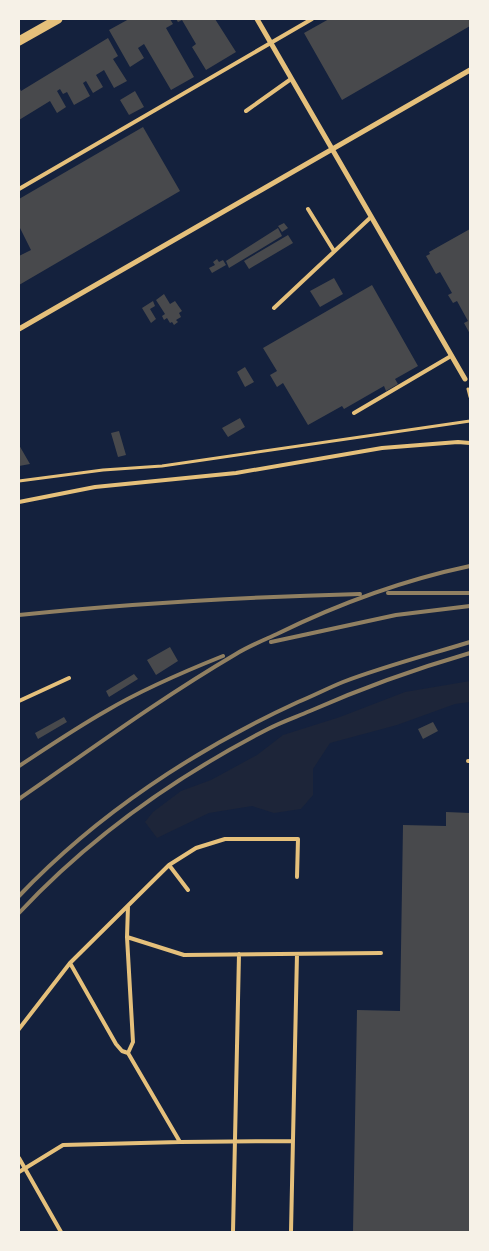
<svg xmlns="http://www.w3.org/2000/svg" width="489" height="1251" font-family="Manrope,sans-serif">
	<rect width="100%" height="100%" fill="#14213d"/>
	<path fill="#1d2539" d="M470 681V702L455 704 397 725 330 743 313 769V795L301 809 274 813 252 806 209 813 157 838 145 822 153 812 181 791 211 780 257 755 283 735 340 717 405 692Z"/>
	<path fill="#48494c" d="M129 19H170L173 24 166 28 194 77 171 90 144 44 138 48 144 58 130 67 109 30Z
		M176 19H215L236 52 206 70 192 47 196 44 182 20 178 22Z
		M329 19H470V26L342 100 304 33Z
		M108 38 118 56 113 59 127 81 114 88 104 70 96 75 103 87 93 93 86 81 83 83 90 96 74 105 67 92 63 94 60 89 57 91 66 107 57 113 50 101 19 120V87L21 91Z
		M135 91 144 107 129 115 120 100Z
		M143 127 180 191 19 285V256L31 250 19 226V199Z
		M284 223 288 228 282 232 278 226Z
		M278 228 282 236 229 268 226 261Z
		M470 229V334L464 323 468 321 457 301 453 303 448 295 452 293 440 272 436 274 426 256 430 254 429 252Z
		M288 235 293 243 249 269 244 261Z
		M217 259 219 262 223 260 226 265 212 273 209 268 215 265 213 262Z
		M334 278 343 294 320 307 310 291Z
		M372 285 418 366 395 379 398 384 386 391 384 386 344 409 342 406 308 425 283 383 277 387 270 375 277 371 263 348Z
		M164 294 170 304 175 301 182 311 179 313 181 317 176 320 178 322 174 325 172 322 170 323 167 318 164 320 162 316 165 314 156 300Z
		M153 301 155 306 150 309 156 319 151 323 142 308Z
		M245 367 254 382 245 387 237 372Z
		M240 418 245 427 228 437 222 428Z
		M119 431 126 455 118 457 111 433Z
		M19 445 30 464 19 466Z
		M170 647 178 661 156 675 147 660Z
		M134 674 138 679 109 697 106 691Z
		M64 717 67 722 38 739 35 733Z
		M433 722 438 731 423 739 418 729Z
		M446 812 470 813V1232H353L357 1010 400 1011 403 825 446 826Z"/>
	<g fill="none" stroke-linecap="round" stroke-linejoin="round">
		<path stroke="#e5c07b" stroke-width="3" d="M468 389 470 397
			M19 481 103 470 162 466 470 421"/>
		<path stroke="#e5c07b" stroke-width="4" d="M246 111 291 79
			M19 189 312 19
			M308 209 334 251
			M274 308 371 217
			M354 413 451 356
			M19 502 95 487 236 473 382 448 458 442 470 443
			M19 701 69 678
			M468 761H470
			M169 865 188 890
			M127 937 184 955 381 953
			M19 1029 70 963 169 865 196 848 225 839H298L297 877
			M128 1053 133 1042 127 937 128 906
			M180 1142 293 1141
			M19 1158 61 1232
			M19 1172 63 1145 180 1142 128 1053 122 1051 116 1044 70 963
			M233 1232 239 954
			M291 1232 297 954"/>
		<path stroke="#e5c07b" stroke-width="5" d="M257 19 465 379
			M19 329 470 70"/>
		<path stroke="#e5c07b" stroke-width="9" d="M19 41 58 19"/>
		<path stroke="#918062" stroke-width="4" d="M388 593H470
			M19 615C133 603 246 597 360 594
			M271 642 396 615 470 606
			M19 766C48 747 76 728 106 711 143 689 183 672 223 656
			M19 799C90 750 161 698 236 654 249 646 264 640 277 634 338 604 404 580 470 566
			M19 896C97 814 196 749 298 702 313 696 328 688 343 682 385 666 428 655 470 642
			M19 913C89 838 177 776 268 729 281 722 296 717 310 711 362 688 415 669 470 653"/>
	</g>
	<rect width="489" height="1251" fill="none" stroke="#f6f1e7" stroke-width="40"/>
</svg>
